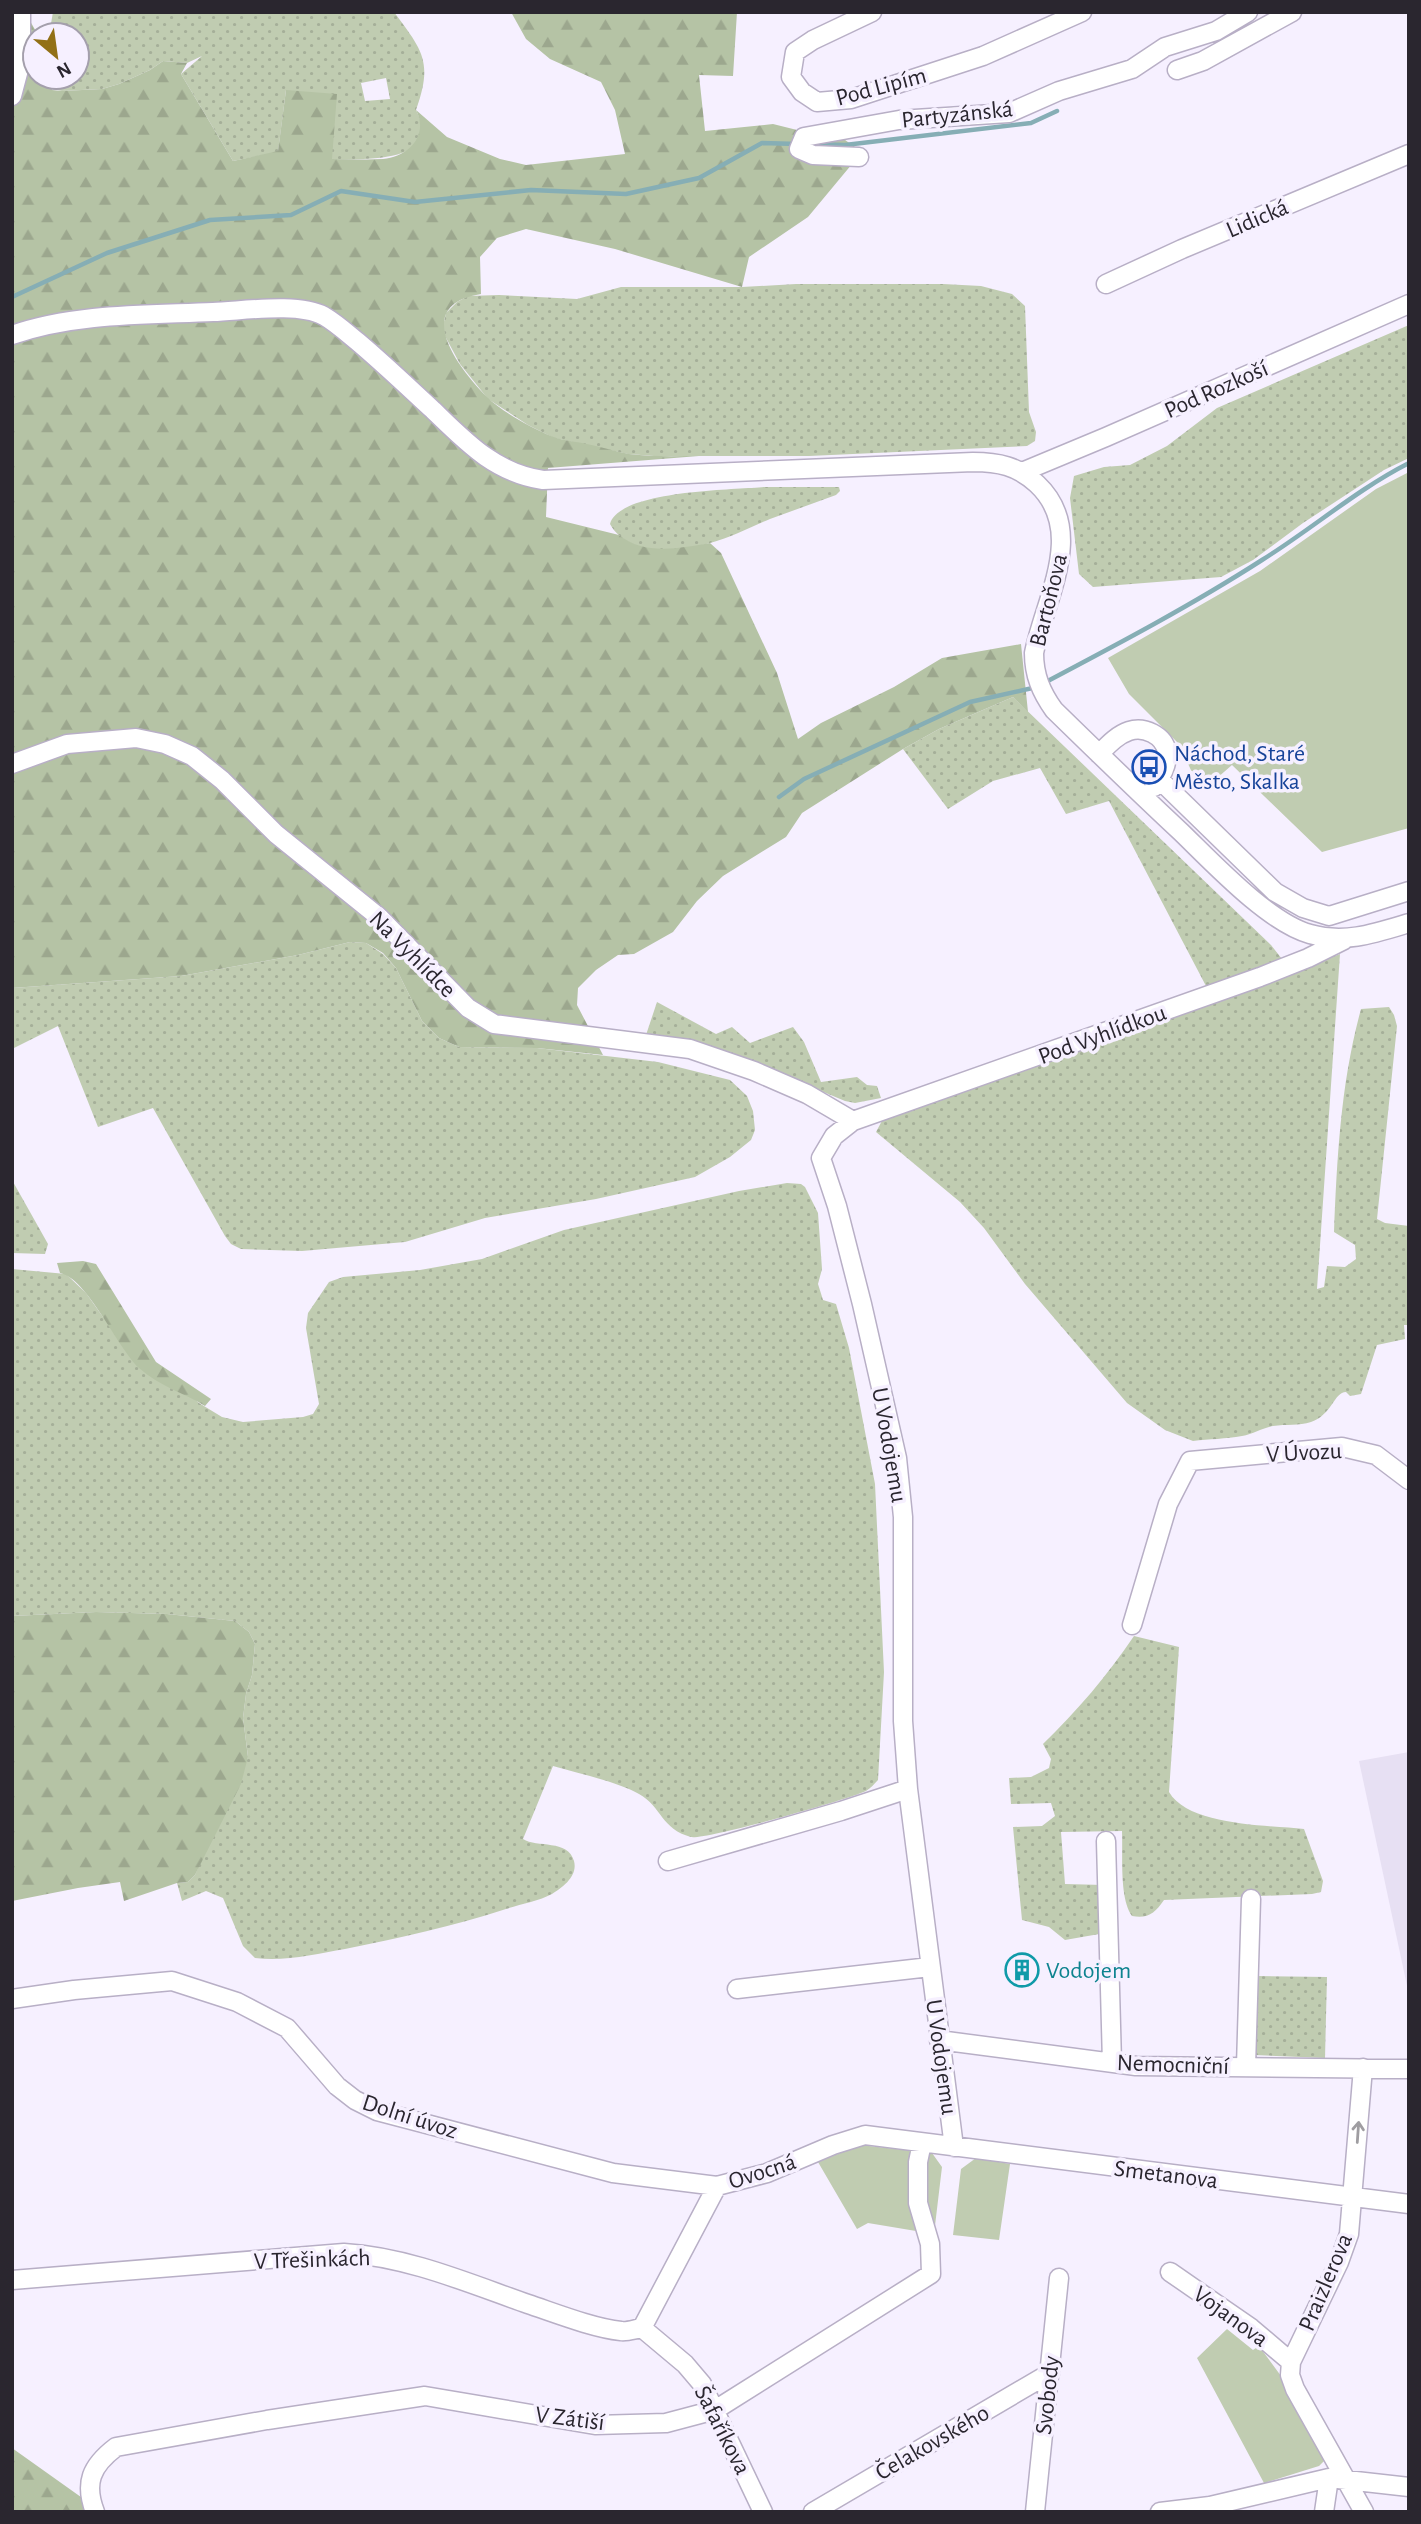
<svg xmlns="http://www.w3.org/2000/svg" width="1421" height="2524" font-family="'Alegreya Sans',sans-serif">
	<defs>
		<pattern id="grass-dots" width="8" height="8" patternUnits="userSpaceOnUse" patternTransform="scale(1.75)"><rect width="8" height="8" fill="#c0ccb1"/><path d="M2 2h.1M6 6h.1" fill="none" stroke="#a5af99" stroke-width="1.8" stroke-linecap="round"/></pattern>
		<pattern id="forest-firs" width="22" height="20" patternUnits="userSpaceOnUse" patternTransform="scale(1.75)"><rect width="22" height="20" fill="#b5c3a5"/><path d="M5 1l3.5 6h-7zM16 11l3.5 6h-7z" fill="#9ca78e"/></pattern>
	</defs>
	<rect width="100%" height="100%" fill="#f6f0ff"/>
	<path fill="#e7e0f3" d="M1409 1752V1995L1359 1761Z"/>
	<path fill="url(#grass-dots)" fill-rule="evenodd" d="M53 12H394C423 51 433 62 416 110 444 165 361 159 331 159L286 90 278 152 233 161 181 74 202 56 187 63 163 61 150 70 119 84 102 89 62 91 52 89 48 77H77V35H49ZM386 78 390 99 365 101 361 83Z
		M796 284H943L981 286 1012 294 1025 306 1029 412 1036 432 1035 441 1027 446 809 456H654L628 454 554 438 528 425 488 399 460 364 445 336 443 326 446 313 457 302 468 296 499 295 577 299 621 287H742Z
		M1409 325V458L1384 470 1303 523 1253 560 1221 577 1093 587 1079 574 1070 498 1074 476 1104 467 1130 465 1167 446 1217 408Z
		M764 487H839L840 491 836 495C814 503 792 511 770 519 750 527 730 538 710 543 680 552 628 557 610 524 619 490 734 490 764 487Z
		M1013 697 1271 945 1282 959 1206 986 1109 801 1066 814 1040 768 993 781 948 809 903 749 939 729Z
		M350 942 366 943 383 954 396 968 422 1021 439 1038 459 1047 537 1048 658 1062 730 1080 747 1096 753 1111 755 1130 751 1140 730 1157 695 1177 596 1199 485 1218 405 1242 302 1251 241 1249 231 1244 225 1236 153 1108 98 1127 58 1026 14 1048 12 1045V988L181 976 298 955Z
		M1340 954 1317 1289 1324 1287 1327 1266 1345 1267 1356 1259 1355 1245 1334 1232C1337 1156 1341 1082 1361 1009L1389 1007 1394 1015 1397 1026 1377 1219 1385 1223 1409 1226V1325H1404L1405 1339 1377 1345 1361 1394 1350 1396 1346 1392C1334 1392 1332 1415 1311 1422 1299 1426 1286 1424 1273 1426 1262 1428 1253 1434 1242 1436 1226 1439 1209 1439 1193 1441L1165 1430 1127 1403 1025 1284 984 1228 960 1202 876 1132 884 1117 1266 983Z
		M657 1002 716 1034 732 1027 750 1043 793 1027 804 1042 821 1082 857 1077 867 1085 877 1086 881 1098 855 1103 845 1101 771 1070 646 1035Z
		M12 1180 48 1244 45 1254 12 1253Z
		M787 1183 801 1184 805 1187 818 1213 822 1269 818 1284 823 1300 836 1304 849 1348 875 1484 884 1672 878 1780C874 1784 871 1788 866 1791 847 1800 705 1840 691 1837 661 1829 662 1807 639 1794 618 1782 577 1773 553 1766L523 1839C537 1848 568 1839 574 1861 578 1876 563 1887 552 1894 539 1901 521 1904 506 1909 453 1926 400 1938 345 1949 316 1954 284 1962 255 1958L243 1946 223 1898 206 1891 182 1901 177 1883 188 1882 195 1875 248 1757 243 1718 246 1694 252 1675 255 1644 249 1632 235 1621 167 1614 96 1612 12 1616V1269L66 1274 86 1293 103 1317 199 1403 222 1417 243 1422 303 1417 313 1414 319 1404 306 1328 308 1313 329 1282 343 1277 420 1270 482 1259 564 1230 739 1191Z
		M1134 1636 1179 1647 1169 1792C1189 1826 1267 1825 1304 1829L1323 1881 1321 1892 1312 1894 1164 1900C1155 1913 1148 1919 1132 1916 1119 1898 1123 1854 1122 1831L1061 1832 1065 1884 1104 1885 1105 1933 1065 1940 1049 1927 1022 1920 1013 1827 1042 1826 1055 1816 1051 1803 1011 1804 1009 1778 1031 1777 1049 1768 1051 1759 1043 1744C1077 1711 1107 1676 1134 1636Z
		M1257 1976 1327 1977 1325 2058 1255 2055Z"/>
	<path fill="url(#forest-firs)" d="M12 12H25L38 35H35V77H48L52 90 62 91 102 89 119 84 150 70 163 61 187 63 181 74 233 161 278 151 286 90 337 94 332 159C349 159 366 160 383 159 409 157 429 135 416 110L447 137 500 159 526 165 625 154 615 110 601 82 550 59 526 39 511 12H737L733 76 699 75 705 131 773 124 825 137 838 135 862 152 808 217 749 257 742 287 615 249 526 229 497 238 480 257 481 294C410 305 458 368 487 397 502 412 532 428 551 436 560 440 572 441 582 443 598 446 614 451 629 454 652 457 676 456 699 456L548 468 546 517 619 535C645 556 680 548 710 543L721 553 777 673 798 739 821 723 894 687 942 658 1021 644 1028 712 1013 697 939 729 903 749 802 813 786 837 723 876 697 901 673 932 634 954 618 955 596 970 578 988 577 1005 603 1055 537 1048 459 1047 439 1038 422 1021 396 968 383 953 366 943 350 942 298 955 181 976 12 988Z
		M83 1261 96 1264 156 1362 211 1399 205 1406C184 1393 159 1386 139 1368 117 1347 87 1278 60 1273L57 1263Z
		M96 1612 167 1614 235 1621 249 1632 255 1644 252 1675 246 1694 243 1718 248 1757 241 1784 195 1875 188 1882 177 1883 124 1901 120 1882 78 1888 12 1901V1616Z
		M12 2448 102 2512H12Z"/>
	<path fill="#c0ccb1" d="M1409 472V828L1322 852 1232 765 1201 792 1179 744 1129 694 1108 658 1260 571 1376 489Z
		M860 2145 932 2153 942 2167 934 2234 868 2223 857 2229 818 2162Z
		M976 2158 1010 2164 999 2240 953 2235 961 2169Z
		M1227 2329 1253 2350 1259 2346 1281 2376 1325 2460 1319 2466 1264 2483 1197 2358Z"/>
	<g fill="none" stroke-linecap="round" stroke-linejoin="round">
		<path stroke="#86aeb5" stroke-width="4.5" d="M810 144 845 145 1031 123 1057 111
			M12 297 107 253 210 220 291 215 341 191 415 202 531 190 626 194 699 178 762 143 798 144
			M1044 683C1118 644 1192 605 1262 560 1312 529 1356 490 1409 463
			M779 797 804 779 970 702 1037 687"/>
		<defs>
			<path id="minor" d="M872 12 813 40 795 52 791 77 802 92 817 102 851 99 983 56 1082 12
				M1177 70 1203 61 1292 12
				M12 96 21 62V12
				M859 157 813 155 799 149 804 137 899 120 1009 113 1059 91 1132 69 1165 47 1216 31 1248 12
				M1106 284 1182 249 1409 154
				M12 335C75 313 147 315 213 312 243 311 298 302 324 316 336 323 347 333 358 342 384 364 408 387 433 410 466 442 495 473 543 480L973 462C998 462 1018 466 1037 484 1087 531 1045 598 1034 653 1034 675 1041 692 1054 710 1096 751 1138 792 1181 832 1213 863 1269 923 1310 934 1345 944 1376 933 1409 923
				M1022 472 1106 437 1409 304
				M1099 754C1108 745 1117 735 1129 731 1144 726 1164 735 1167 752 1168 764 1161 778 1154 787
				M12 764 67 744 136 738 165 744 192 756 222 780 276 834 380 918 468 1008 494 1024 690 1049 754 1071 807 1094 853 1121
				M1160 780 1275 892 1303 908 1329 916 1409 891
				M1132 1625 1168 1504 1190 1461 1342 1447 1376 1455 1409 1480
				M1106 1841 1112 2063
				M668 1861 841 1811 908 1789
				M737 1989 930 1967
				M12 1999 74 1990 172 1981 237 2002 287 2028 337 2086 355 2100 377 2111 613 2173 717 2186
				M939 2040 1136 2066 1409 2069
				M1246 2066 1251 1899
				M1363 2068 1349 2234 1339 2262 1291 2362 1290 2375 1295 2389 1364 2512
				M954 2147 908 1789 903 1721V1517L897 1458 862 1304 837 1206 821 1158 834 1136 853 1121 1260 977 1308 958 1344 940
				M1170 2272 1251 2328 1291 2362
				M12 2280 344 2253C408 2257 468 2283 528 2304 555 2313 593 2328 621 2331 627 2332 635 2329 642 2328
				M642 2328 717 2186 767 2173 833 2145 865 2135 1409 2204
				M642 2328 685 2364 702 2384 763 2512
				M95 2512C84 2483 91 2466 116 2447L267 2420 425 2396 595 2425 666 2423 715 2410 931 2274 930 2244 918 2203V2162L922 2143
				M813 2512 1050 2373
				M1035 2512 1059 2278
				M1160 2512 1210 2506 1329 2478 1409 2487
				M1324 2512 1329 2478"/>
		</defs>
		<use href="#minor" stroke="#b8afc6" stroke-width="21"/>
		<use href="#minor" stroke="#fff" stroke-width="18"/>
	</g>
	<defs><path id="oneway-shaft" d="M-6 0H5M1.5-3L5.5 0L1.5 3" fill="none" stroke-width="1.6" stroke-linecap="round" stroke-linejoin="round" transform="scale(1.75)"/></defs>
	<use stroke="#9f9da1" href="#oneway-shaft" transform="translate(1358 2132) rotate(-86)"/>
	<defs>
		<symbol id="bus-ring" viewBox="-11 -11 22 22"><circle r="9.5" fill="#f6f0ff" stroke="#1a4fb4" stroke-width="1.5"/><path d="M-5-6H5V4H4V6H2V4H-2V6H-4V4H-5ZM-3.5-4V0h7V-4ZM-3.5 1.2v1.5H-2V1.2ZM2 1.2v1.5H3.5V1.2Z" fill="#1a4fb4"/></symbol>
		<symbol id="building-ring" viewBox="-11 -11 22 22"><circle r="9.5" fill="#f6f0ff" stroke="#0f9aa8" stroke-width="1.5"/><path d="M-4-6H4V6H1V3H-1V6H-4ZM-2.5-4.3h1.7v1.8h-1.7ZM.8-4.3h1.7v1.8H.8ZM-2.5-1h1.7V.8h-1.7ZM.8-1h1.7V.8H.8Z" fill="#0f9aa8"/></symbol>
	</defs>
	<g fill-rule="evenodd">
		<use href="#bus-ring" x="1130" y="748" width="38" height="38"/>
		<use href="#building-ring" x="1003" y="1951" width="38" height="38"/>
	</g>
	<g text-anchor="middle" stroke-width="7" stroke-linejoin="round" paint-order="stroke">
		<g font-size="24" fill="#2a262f" stroke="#f6f0ff">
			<text transform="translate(881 86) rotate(-15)" y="8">Pod Lipím</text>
			<text transform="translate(957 114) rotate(-6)" y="8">Partyzánská</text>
			<text transform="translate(1257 218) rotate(-23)" y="8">Lidická</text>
			<text transform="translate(1216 389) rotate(-24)" y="8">Pod Rozkoší</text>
			<text transform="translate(1048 600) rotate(-76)" y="8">Bartoňova</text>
			<text transform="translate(413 954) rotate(45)" y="8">Na Vyhlídce</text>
			<text transform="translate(1102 1034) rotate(-20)" y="8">Pod Vyhlídkou</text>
			<text transform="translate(890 1445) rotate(80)" y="8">U Vodojemu</text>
			<text transform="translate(1304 1452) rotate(-3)" y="8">V Úvozu</text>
			<text transform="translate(942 2057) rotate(82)" y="8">U Vodojemu</text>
			<text transform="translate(1173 2064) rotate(2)" y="8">Nemocniční</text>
			<text transform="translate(410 2116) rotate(18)" y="8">Dolní úvoz</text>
			<text transform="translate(762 2171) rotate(-18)" y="8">Ovocná</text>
			<text transform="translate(1166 2174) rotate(7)" y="8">Smetanova</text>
			<text transform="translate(312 2259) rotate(-2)" y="8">V Třešinkách</text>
			<text transform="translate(1325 2282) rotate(-67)" y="8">Praizlerova</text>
			<text transform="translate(1231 2316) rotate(36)" y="8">Vojanova</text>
			<text transform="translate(1047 2395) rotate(-84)" y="8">Svobody</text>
			<text transform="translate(570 2418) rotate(7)" y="8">V Zátiší</text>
			<text transform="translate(723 2430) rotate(63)" y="8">Šafaříkova</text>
			<text transform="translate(932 2442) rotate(-30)" y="8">Čelakovského</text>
		</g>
		<g font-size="24" fill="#164399" stroke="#f6f0ff" text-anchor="start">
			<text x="1174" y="761">Náchod, Staré<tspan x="1174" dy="28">Město, Skalka</tspan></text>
		</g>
		<g font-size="24" fill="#0d838f" stroke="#f6f0ff" text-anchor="start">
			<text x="1046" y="1978">Vodojem</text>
		</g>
	</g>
	<rect width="1421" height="2524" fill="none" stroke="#2a262f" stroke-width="28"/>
	<g transform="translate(56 56) rotate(151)"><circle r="33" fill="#f6f0ff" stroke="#a49fac" stroke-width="2"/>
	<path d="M0-5L12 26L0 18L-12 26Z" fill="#927016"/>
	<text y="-10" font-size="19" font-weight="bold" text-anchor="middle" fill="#2a262f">N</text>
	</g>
</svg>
